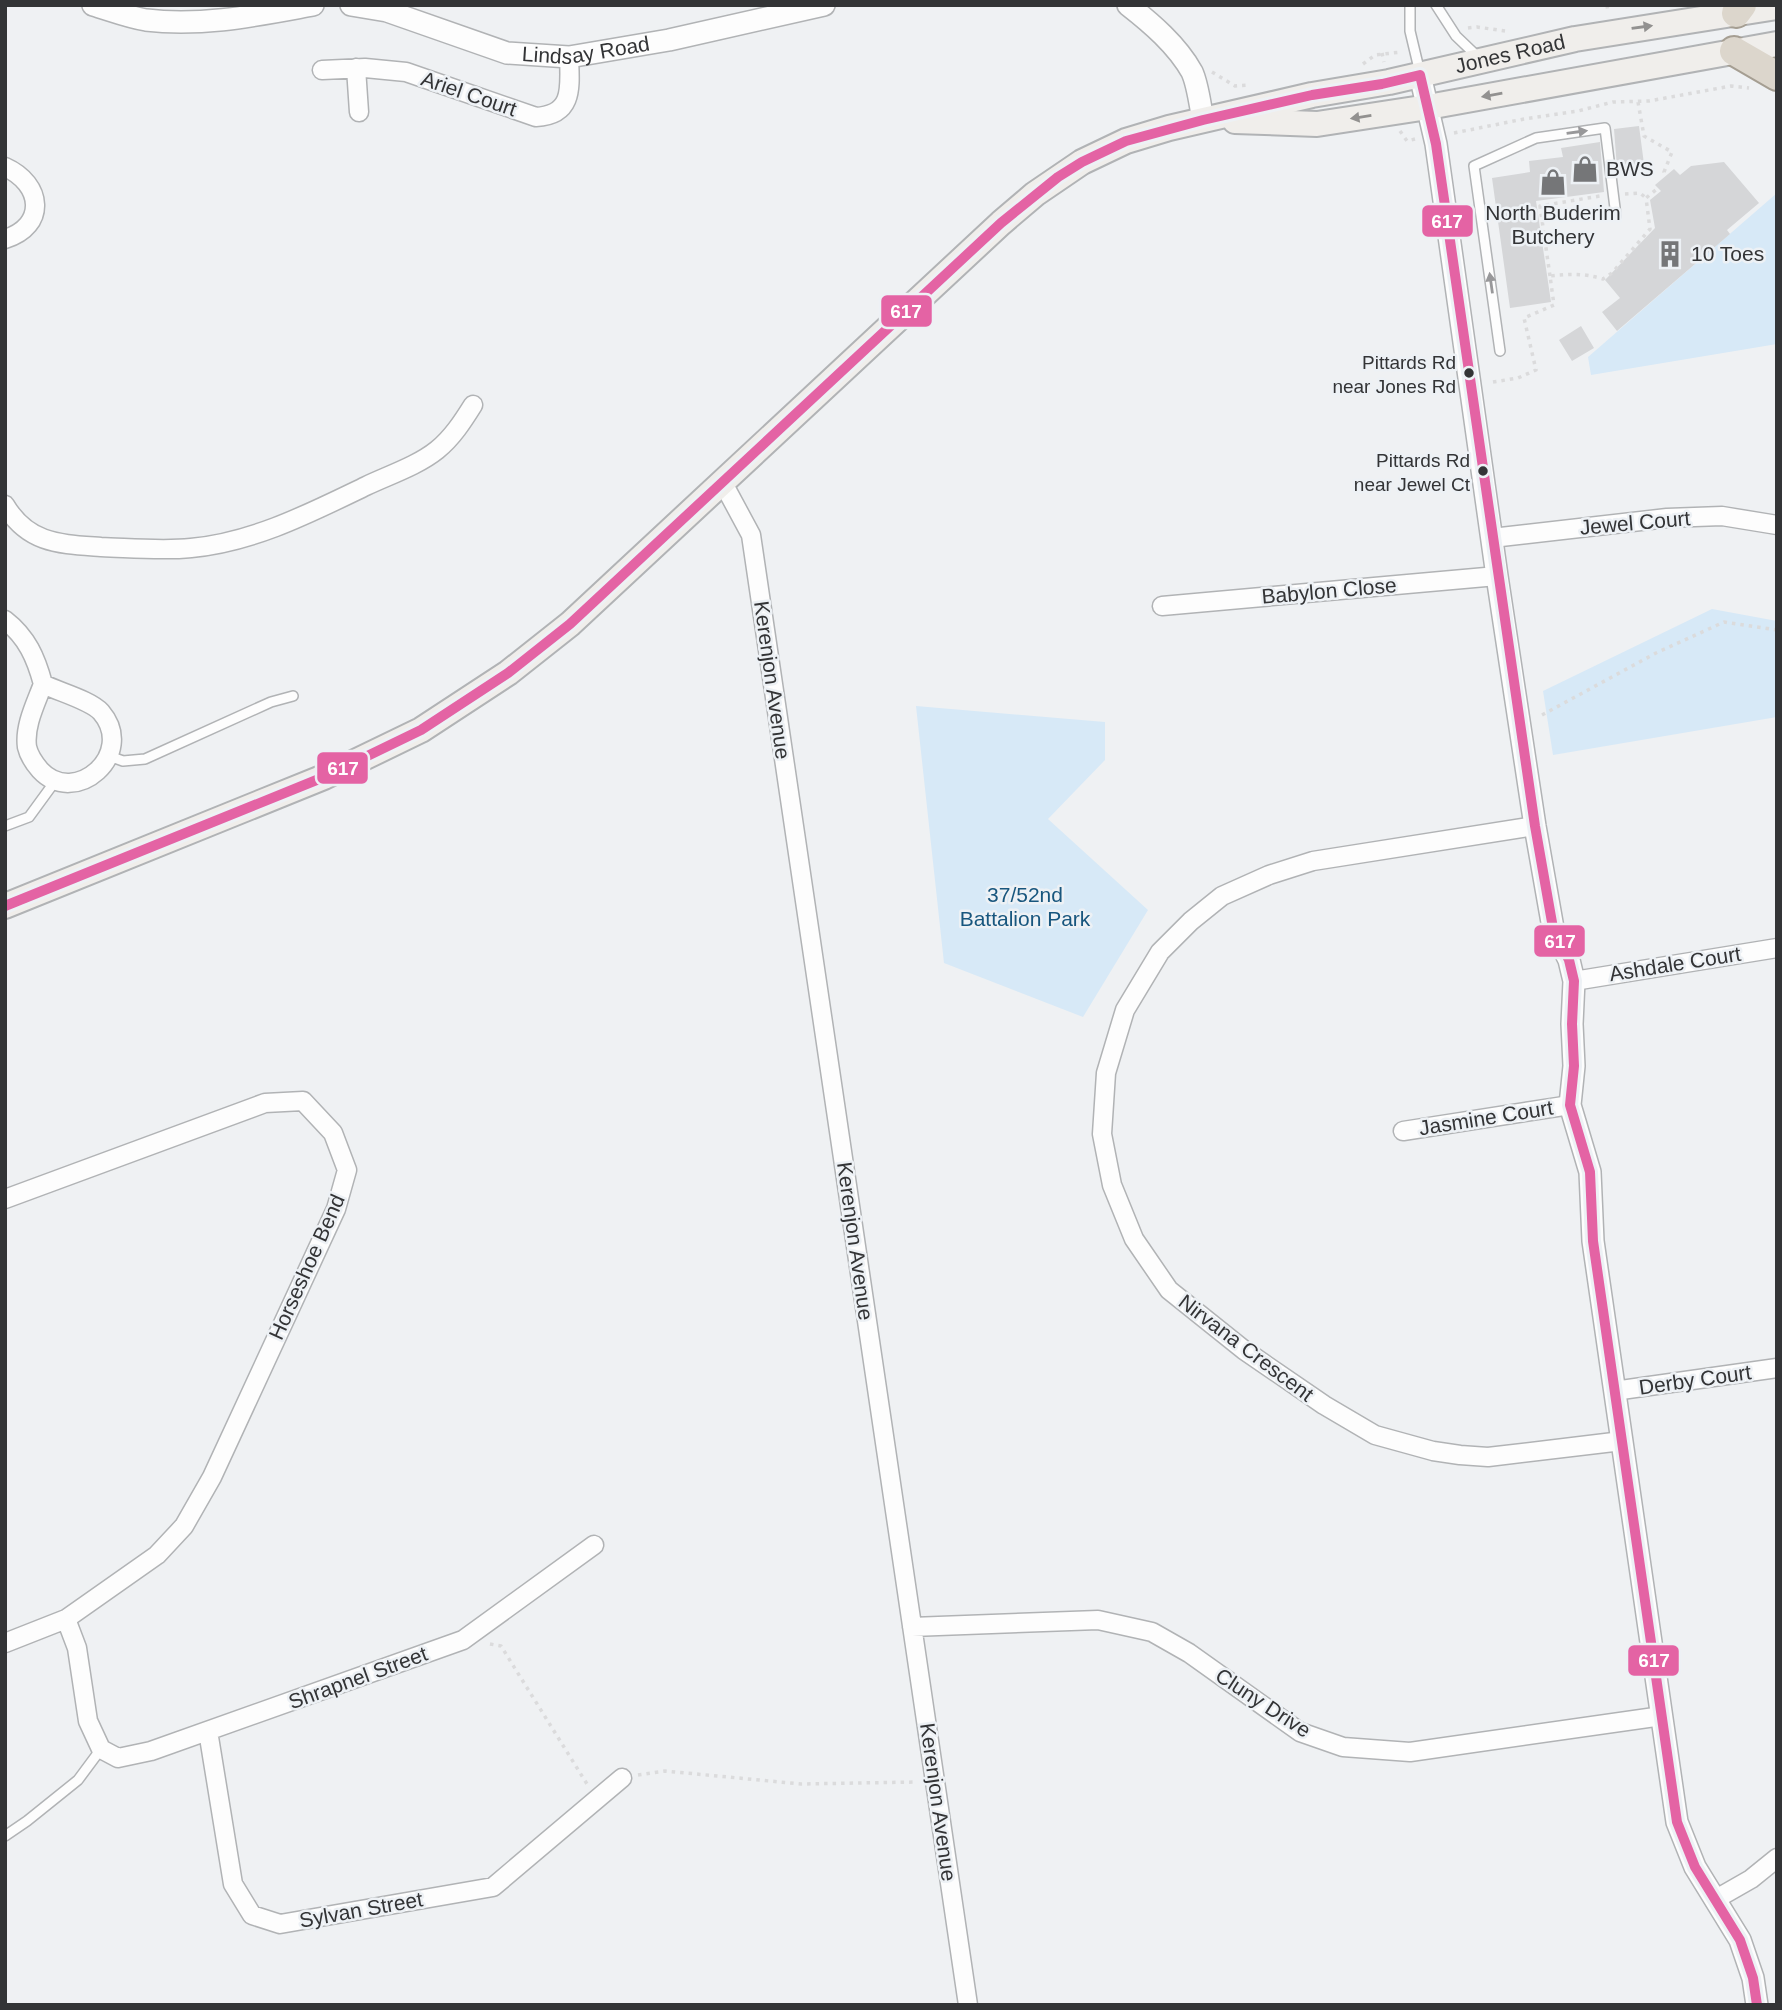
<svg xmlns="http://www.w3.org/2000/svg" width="1782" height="2010" font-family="Helvetica,sans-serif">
	<rect width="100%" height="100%" fill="#eff1f3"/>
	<path fill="#d7e9f7" d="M1777 193V344L1591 375 1588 357Z
		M1712 609 1777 621V717L1553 755 1543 691Z
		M916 706 1105 722V760L1048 819 1148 910 1083 1017 944 963Z"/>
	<path fill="#d5d6d8" d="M1639 126 1644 164 1617 168 1614 129Z
		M1600 142 1604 192 1536 201 1551 302 1510 308 1492 178 1530 172 1529 161 1563 157 1561 148Z
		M1724 162 1759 203 1727 230 1730 234 1617 331 1602 312 1620 298 1605 280 1655 228 1650 200 1661 191 1655 185 1674 169 1680 175 1691 166Z
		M1581 326 1594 348 1572 361 1559 340Z"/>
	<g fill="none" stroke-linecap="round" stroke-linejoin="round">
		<defs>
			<path id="service" d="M1410 5V31L1420 73
				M1436 5 1456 36 1479 58
				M1500 351 1474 166 1536 138 1605 128 1616 216
				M109 756 123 761 145 759 271 702 293 696
				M5 826 29 817 56 780
				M5 1836 27 1821 78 1780 101 1749"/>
			<path id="minor" d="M356 68 359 112
				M322 70 365 68 406 72 536 117C574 115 570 87 569 57
				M5 167C43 184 47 226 5 239
				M723 483 751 535 968 2005
				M5 505C28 544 60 544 101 547 131 548 162 551 191 548 254 542 310 513 366 486 389 475 417 466 437 450 452 438 463 421 473 405
				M1492 538 1667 518 1722 516 1777 525
				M1162 606 1497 576
				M5 620C27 637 36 658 43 684
				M43 684C59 692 90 700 101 712 137 754 75 808 40 770 34 763 29 756 27 747 24 726 36 703 43 684Z
				M1535 826 1313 861 1269 875 1222 896 1191 921 1160 952 1125 1010 1106 1073 1102 1134 1112 1185 1134 1239 1169 1290 1244 1350 1324 1405 1375 1435 1433 1451 1460 1455 1488 1457 1622 1441
				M1574 981 1777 948
				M1403 1131 1570 1105
				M5 1199 265 1103 303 1101 333 1133 347 1170 336 1209 212 1477 184 1526 157 1555 66 1619 5 1643
				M1614 1391 1777 1368
				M66 1619 77 1648 88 1721 101 1749 118 1758 151 1751 463 1640 594 1545
				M912 1627 1098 1620 1152 1632 1189 1653 1300 1732 1343 1747 1410 1752 1662 1716
				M208 1731 233 1884 252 1915 280 1924 493 1887 622 1778
				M1716 1899 1751 1879 1777 1858"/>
			<g id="tertiary">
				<path d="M93 5C110 10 128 17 146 20 202 27 258 15 313 5"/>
				<path id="s1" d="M351 5 387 11 507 53 569 57 669 40 824 5"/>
				<path d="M1128 5C1151 23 1177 45 1192 72 1198 85 1200 105 1203 120"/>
				<path d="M1420 75 1436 144 1497 576 1535 826 1553 928 1569 960 1574 981 1572 1024 1574 1066 1570 1105 1590 1172 1593 1241 1677 1822 1695 1867 1740 1940 1753 1978 1757 2005"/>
			</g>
			<g id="secondary">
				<path d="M1235 121 1317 124 1428 107 1777 44"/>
				<path id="s2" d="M5 906 324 777 421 730 508 673 570 624 1001 223 1035 194 1082 162 1126 141 1169 128 1312 95 1389 82 1575 39 1777 7"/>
			</g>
			<path id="trunk" d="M1736 13 1742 5
				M1734 51 1777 76"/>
		</defs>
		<use href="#service" stroke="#b1b3b5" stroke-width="12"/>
		<use href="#minor" stroke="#b1b3b5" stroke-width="21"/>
		<use href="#tertiary" stroke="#b1b3b5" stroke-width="24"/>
		<use href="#secondary" stroke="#b1b3b5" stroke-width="28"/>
		<use href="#trunk" stroke="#a59e92" stroke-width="32"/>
		<path stroke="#dbdbdc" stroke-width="3.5" stroke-dasharray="3.5 5" stroke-linecap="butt" d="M1607 5 1608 12
			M1468 28 1477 27 1505 31
			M1382 53 1384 62
			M1363 64 1375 55 1401 52
			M1212 72 1235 86 1249 85
			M1638 102 1644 136 1672 152 1664 172 1666 176
			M1400 131 1407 141 1415 139
			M1454 133 1524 119 1578 111 1613 102 1649 101 1731 86 1749 88
			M1625 194 1640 193 1646 198
			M1550 276 1540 206 1600 196
			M1493 382 1518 378 1536 370 1524 318 1554 305 1550 276C1569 274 1584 273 1603 279L1612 273 1650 229 1646 198 1658 188
			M1542 715 1656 653 1724 622 1777 630
			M490 1644 501 1646 587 1784
			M638 1775 665 1771 801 1784 917 1782"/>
		<use href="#service" stroke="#fdfdfd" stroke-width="9"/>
		<use href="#minor" stroke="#fdfdfd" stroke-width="18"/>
		<use href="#tertiary" stroke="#fdfdfd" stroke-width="21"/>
		<use href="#secondary" stroke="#f0eeeb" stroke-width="24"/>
		<use href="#trunk" stroke="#dcd6cc" stroke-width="28"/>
		<defs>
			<path id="bus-1" d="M5 906 324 777 421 730 508 673 570 624 1001 223 1058 177 1082 162 1126 141 1203 120 1312 95 1382 84 1420 75 1436 144 1535 826 1553 928 1569 960 1574 981 1572 1024 1574 1066 1570 1105 1590 1172 1593 1241 1677 1822 1695 1867 1740 1940 1753 1978 1757 2005"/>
		</defs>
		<use href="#bus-1" stroke="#edf1f5" stroke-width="16"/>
		<use href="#bus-1" stroke="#e463a4" stroke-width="10"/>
	</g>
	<defs><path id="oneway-solid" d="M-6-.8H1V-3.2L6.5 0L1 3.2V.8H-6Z" transform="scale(1.75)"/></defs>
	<g fill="#929190">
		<use href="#oneway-solid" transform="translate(1642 27) rotate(-8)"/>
		<use href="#oneway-solid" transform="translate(1492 95) rotate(170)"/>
		<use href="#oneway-solid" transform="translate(1361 117) rotate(171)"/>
	</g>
	<g fill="#98989a">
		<use href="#oneway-solid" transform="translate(1577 132) rotate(-8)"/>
		<use href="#oneway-solid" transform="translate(1491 283) rotate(-98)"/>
	</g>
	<defs>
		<symbol id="shop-bare" viewBox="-9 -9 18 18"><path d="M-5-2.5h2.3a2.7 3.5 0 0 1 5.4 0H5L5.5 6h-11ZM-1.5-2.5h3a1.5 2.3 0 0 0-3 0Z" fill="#757678" stroke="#edf1f5" stroke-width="2.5" paint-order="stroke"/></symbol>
		<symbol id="building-bare" viewBox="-9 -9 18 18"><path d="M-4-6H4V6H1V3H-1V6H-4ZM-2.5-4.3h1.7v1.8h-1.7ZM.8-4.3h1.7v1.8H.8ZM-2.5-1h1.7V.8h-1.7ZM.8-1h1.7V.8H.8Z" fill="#757678" stroke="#edf1f5" stroke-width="2.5" paint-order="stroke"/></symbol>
	</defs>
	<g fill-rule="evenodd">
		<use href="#shop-bare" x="1566" y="150" width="38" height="38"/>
		<use href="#shop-bare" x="1534" y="163" width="38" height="38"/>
		<use href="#building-bare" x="1651" y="235" width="38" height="38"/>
	</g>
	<g fill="#333436" stroke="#edf1f5" stroke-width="2.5">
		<circle cx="1469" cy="373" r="6"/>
		<circle cx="1483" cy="471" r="6"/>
	</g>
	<g text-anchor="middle" stroke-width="5" stroke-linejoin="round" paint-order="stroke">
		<g font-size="19" fill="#333436" stroke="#edf1f5" text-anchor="end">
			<text x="1456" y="369">Pittards Rd<tspan x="1456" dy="24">near Jones Rd</tspan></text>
			<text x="1470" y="467">Pittards Rd<tspan x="1470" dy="24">near Jewel Ct</tspan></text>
		</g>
		<g font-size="21" fill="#333436" stroke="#edf1f5">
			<text dy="7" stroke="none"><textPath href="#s1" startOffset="243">Lindsay Road</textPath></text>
			<text dy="7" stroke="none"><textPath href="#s2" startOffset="1768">Jones Road</textPath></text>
			<text transform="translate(469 94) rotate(19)" y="7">Ariel Court</text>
			<text transform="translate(1635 523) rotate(-5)" y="7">Jewel Court</text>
			<text transform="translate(1329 591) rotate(-5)" y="7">Babylon Close</text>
			<text transform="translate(772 680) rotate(82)" y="7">Kerenjon Avenue</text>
			<text transform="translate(1675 964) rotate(-9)" y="7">Ashdale Court</text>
			<text transform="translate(1486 1118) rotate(-9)" y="7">Jasmine Court</text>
			<text transform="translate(855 1241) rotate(82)" y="7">Kerenjon Avenue</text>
			<text transform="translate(307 1267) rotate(-66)" y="7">Horseshoe Bend</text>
			<text transform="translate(1246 1348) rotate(37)" y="7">Nirvana Crescent</text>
			<text transform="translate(1695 1380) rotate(-8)" y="7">Derby Court</text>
			<text transform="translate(358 1678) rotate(-20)" y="7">Shrapnel Street</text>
			<text transform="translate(1263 1703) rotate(33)" y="7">Cluny Drive</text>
			<text transform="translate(938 1802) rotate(82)" y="7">Kerenjon Avenue</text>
			<text transform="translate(361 1910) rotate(-10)" y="7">Sylvan Street</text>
		</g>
		<g font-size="21" fill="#333436" stroke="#edf1f5" text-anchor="start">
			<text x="1606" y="176">BWS</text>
			<text x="1553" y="220" text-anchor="middle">North Buderim<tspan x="1553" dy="24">Butchery</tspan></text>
			<text x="1691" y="261">10 Toes</text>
		</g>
		<g font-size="21" fill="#18567e" stroke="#edf1f5">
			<text x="1025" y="902">37/52nd<tspan x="1025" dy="24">Battalion Park</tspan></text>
		</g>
	</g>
	<g stroke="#edf1f5" stroke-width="2.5">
		<rect x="1421" y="204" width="53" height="34" rx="7" fill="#e463a4"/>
		<rect x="880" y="294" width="53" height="34" rx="7" fill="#e463a4"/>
		<rect x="316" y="751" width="53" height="34" rx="7" fill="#e463a4"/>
		<rect x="1533" y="924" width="53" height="34" rx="7" fill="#e463a4"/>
		<rect x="1627" y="1644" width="53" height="33" rx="7" fill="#e463a4"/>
	</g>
	<g font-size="19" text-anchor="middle" font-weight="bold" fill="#fff">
		<text x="1447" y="228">617</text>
		<text x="906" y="318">617</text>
		<text x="343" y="775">617</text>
		<text x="1560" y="948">617</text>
		<text x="1654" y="1667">617</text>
	</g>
	<rect width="1782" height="2010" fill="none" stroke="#333436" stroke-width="14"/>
</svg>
